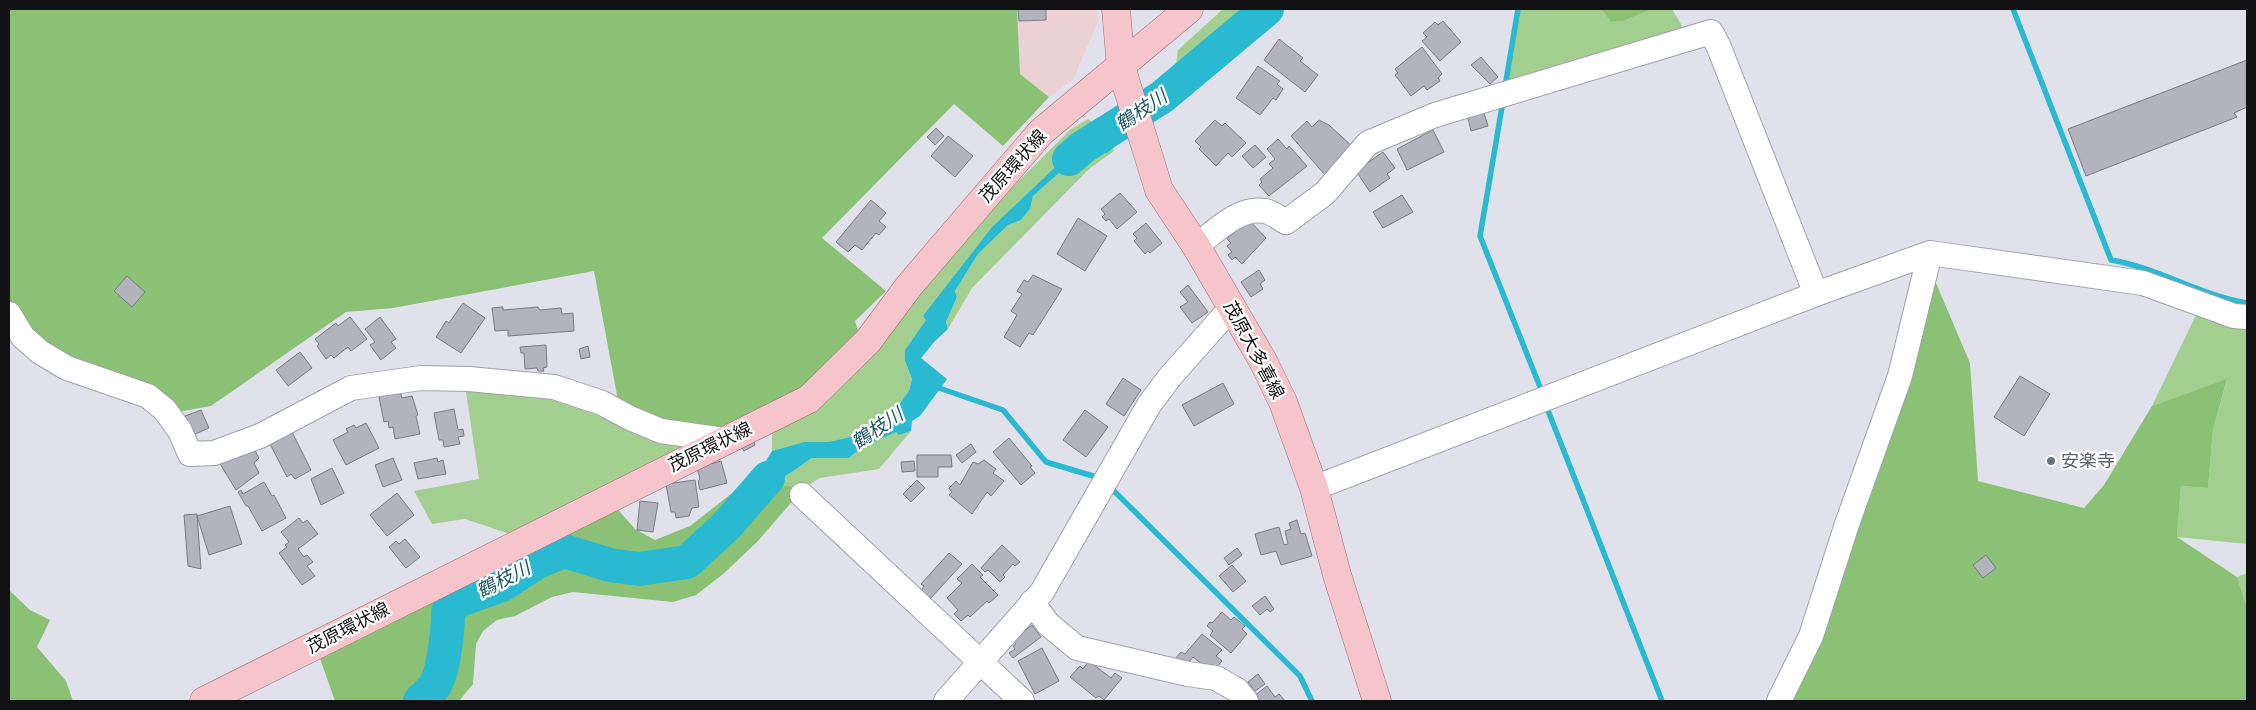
<svg xmlns="http://www.w3.org/2000/svg" width="2256" height="710" font-family="Helvetica,'Noto Sans JP',sans-serif">
	<rect width="100%" height="100%" fill="#e1e1ec"/>
	<path fill="#ebd0d4" d="M1017 9H1097L1098 21 1073 80 1049 97 1020 74Z"/>
	<path fill="#a2cf8f" d="M1223 9H1256L1175 81 1174 77 1178 50Z
		M1518 9H1601L1611 22 1623 21 1653 9H1672L1682 26 1683 33 1505 87Z
		M1088 119 1098 126 992 227 924 316 926 320 905 350V361L912 379 909 391 900 403 871 429 852 437 828 442H804L772 451V426L1071 129Z
		M1113 148 1114 151 1089 169 972 288 948 329 946 322 957 297 955 291 978 254 1008 225 1021 220 1030 209 1033 196 1076 158 1088 149H1101L1106 154Z
		M2197 313 2247 327V544L2177 537 2181 486 2208 488 2213 430 2227 380 2152 406Z
		M465 385 519 389 695 442 519 537 465 519 432 524 414 491 479 479Z
		M896 431 899 435 911 431 879 469 820 478 804 488 774 484 812 458H849L862 447Z
		M2247 573V607L2237 577Z"/>
	<path fill="#8bc175" d="M9 9H1017L1020 74 1049 97 1003 146 954 104 822 238 886 291 855 321 860 337 797 393 720 429 675 428 619 406 594 271 393 308 346 312 211 406 178 412 47 350 9 303Z
		M1601 9H1653L1623 21 1611 22Z
		M1930 279 1936 283 1970 363 1978 481 2084 508 2104 485 2152 406 2227 379 2213 430 2208 488 2181 486 2177 537 2237 577 2247 607V701H1785Z
		M758 473 735 511 741 515 774 484 804 488 757 542 722 575 696 595 673 602 573 592 552 597 515 616 497 620 483 631 476 644 473 684 459 701H335L317 650 612 503 635 529 655 540 690 526Z
		M9 590 30 610 50 620 37 647 66 681 73 701H9Z"/>
	<path fill="#29b9d1" d="M1098 126 1109 136 1113 148 1106 154 1101 149H1088L1076 158 1033 196 1030 209 1021 220 1008 225 978 254 955 291 957 297 946 322 948 329 935 341 921 358 947 379 920 416 912 421 911 431 899 435 896 432 862 447 849 458H812L774 484 741 515 735 511 772 451 804 442H828L851 437 871 429 900 403 909 391 912 379 905 361V350L926 320 923 316 992 227Z"/>
	<g fill="none" stroke-linecap="round" stroke-linejoin="round">
		<path stroke="#29b9d1" stroke-width="5.5" d="M2013 9 2111 260C2158 268 2200 295 2247 303
			M1505 87 1518 9
			M1503 101 1480 236 1542 392
			M936 387 1003 410 1046 462 1093 476
			M1547 408 1662 701
			M1110 487 1300 676 1312 701"/>
		<path stroke="#29b9d1" stroke-width="34" d="M1069 159 1083 147 1162 97 1267 9
			M420 701C425 696 433 690 436 683 444 669 448 629 448 612L457 601 502 585 537 562 564 551 610 565 639 569 687 562 726 526 768 478"/>
	</g>
	<path fill="#b3b3bd" stroke="#7a7a83" d="M1018 9H1046V20L1019 21Z
		M1443 21 1461 42 1440 61 1422 41 1427 37 1423 33 1435 22 1438 25Z
		M1279 39 1303 58 1300 61 1318 75 1305 92 1264 60Z
		M1422 47 1442 74 1438 78 1440 81 1427 90 1424 86 1411 96 1395 75 1398 73 1395 69Z
		M1481 57 1498 77 1490 84 1471 65Z
		M2247 60V107L2234 113 2237 117 2086 176 2068 129Z
		M1258 66 1280 81 1277 84 1283 89 1276 100 1273 98 1260 115 1236 98Z
		M1483 110 1488 126 1471 131 1467 114Z
		M1215 120 1222 126 1225 123 1246 143 1232 157 1228 153 1216 166 1199 149 1201 147 1195 141Z
		M1319 120 1329 125 1355 149 1325 175 1291 136 1307 121 1312 127Z
		M936 128 944 136 935 145 927 137Z
		M1433 130 1444 152 1407 170 1397 149Z
		M948 136 973 156 955 177 931 156Z
		M1278 139 1287 149 1289 146 1307 166 1269 196 1259 185 1262 182 1260 179 1273 168 1269 164 1275 159 1267 149Z
		M1255 145 1266 157 1253 168 1242 156Z
		M1383 152 1395 168 1387 174 1390 178 1370 192 1356 171Z
		M1120 193 1137 212 1117 229 1109 219 1106 221 1102 217 1105 214 1101 209Z
		M1402 195 1413 212 1383 228 1373 212Z
		M871 200 886 213 879 221 886 227 879 235 876 233 862 250 855 245 848 252 836 242Z
		M1078 218 1107 236 1085 271 1057 254Z
		M1248 219 1266 238 1242 264 1235 257 1232 260 1228 255 1232 252 1227 246 1231 243 1227 239Z
		M1146 223 1162 243 1150 253 1148 251 1145 254 1134 241 1137 238 1133 234Z
		M1259 270 1265 280 1260 284 1263 289 1251 297 1241 282Z
		M1033 275 1062 289 1033 335 1029 333 1020 347 1004 337 1017 315 1011 311 1022 294 1017 291 1024 280 1028 282Z
		M127 276 145 292 132 307 114 291Z
		M1188 285 1208 312 1192 323 1180 307 1188 302 1180 292Z
		M463 303 485 318 461 353 436 337 446 321 449 323Z
		M503 307V310L538 307 540 310 561 308 562 314 573 313 574 331 508 336V330L495 331 492 308Z
		M350 317 367 339 351 351 348 347 334 358 331 355 326 359 317 346 319 344 315 339 336 323 338 326Z
		M380 317 396 339 391 342 396 348 381 360 370 345 375 342 365 329Z
		M546 345 547 367 543 368 544 371H538L537 368 525 369 524 353H521L520 347Z
		M588 346 590 357 581 359 579 349Z
		M300 352 312 368 288 386 276 370Z
		M2020 376 2050 394 2024 436 1994 417Z
		M1123 378 1141 390 1124 416 1106 404Z
		M1223 383 1234 404 1194 426 1182 405Z
		M400 392 402 398 412 396 418 415 416 416 420 434 395 439 393 427 389 428 388 421 384 422 379 397Z
		M454 409 458 430 463 429 464 436 458 437 460 444 444 447 443 440H439L434 413Z
		M201 410 209 428 193 435 185 416Z
		M1085 410 1108 427 1086 457 1063 440Z
		M366 423 379 448 346 465 333 440 348 432 346 429 354 425 356 428Z
		M292 432 311 470 295 479 291 474 287 477 270 444Z
		M1009 438 1032 466 1030 467 1035 473 1021 485 993 452Z
		M754 441 755 445 744 451 740 445Z
		M971 444 976 452 962 463 956 455Z
		M253 447 259 458 254 463 259 473 236 490 217 459Z
		M917 455H951L952 467H938V477H917Z
		M393 458 402 480 383 487 375 465Z
		M437 458 438 462 443 460 446 474 418 479 414 463Z
		M984 460 996 469 993 473 1004 481 991 496 987 492 972 514 949 495 952 492 949 488 956 481 960 485 973 462 978 464Z
		M721 461 727 483 700 490 698 481 700 479 697 468Z
		M914 461 915 471 902 472 901 462Z
		M332 468 344 493 321 505 311 479Z
		M695 480 699 507 692 508 689 516 676 518 675 512H671L666 484Z
		M917 480 925 488 911 502 903 494Z
		M264 482 272 496 274 495 286 518 262 531 248 506H246L238 492 241 490 243 494Z
		M397 493 414 515 387 536 370 515Z
		M640 501 658 503 653 532 637 530Z
		M230 506 242 544 209 555 197 516Z
		M197 514 201 569 188 566 184 515Z
		M299 518 303 523 307 520 318 534 298 549 304 557 307 555 313 562 307 566 315 576 302 585 279 553 287 547 285 545 289 542 281 532Z
		M1297 520 1301 534 1305 533 1312 556 1281 565 1276 551 1261 555 1255 534 1279 527 1284 545 1288 544 1285 531 1291 529 1289 523Z
		M405 539 420 557 406 568 389 547 396 541 399 544Z
		M1002 545 1020 562 1015 566 1013 564 1003 575 1005 577 1000 582 988 570 985 572 981 568Z
		M1237 548 1242 555 1229 565 1224 558Z
		M949 553 962 564 930 599 921 591 924 586 921 584Z
		M1986 555 1996 568 1983 578 1973 565Z
		M972 564 983 575 980 577 998 595 989 603 987 601 970 617 968 615 961 621 954 614 958 610 947 598 962 583 957 579Z
		M1232 565 1246 581 1233 592 1219 576Z
		M1265 596 1274 609 1270 612 1267 609 1260 615 1252 606Z
		M1222 612 1231 620 1234 617 1245 626 1242 629 1247 634 1231 653 1210 635 1213 631 1207 626 1210 622 1212 623Z
		M1032 625 1041 637 1013 658 1009 653 1015 649 1013 646 1016 644 1012 640Z
		M1202 634 1222 650 1216 656 1222 661 1216 668 1212 664 1208 669 1193 657 1185 667 1175 659 1181 652 1185 654Z
		M1042 648 1059 681 1035 694 1018 661Z
		M1089 661 1111 678 1115 673 1122 678 1104 700 1099 696 1096 698 1070 677 1080 666 1083 669Z
		M1258 674 1265 684 1255 691 1248 682Z
		M1267 686 1275 697 1279 694 1285 701H1256L1253 697Z"/>
	<g fill="none" stroke-linecap="round" stroke-linejoin="round">
		<defs>
			<path id="minor" d="M1196 246C1215 232 1239 206 1265 211 1272 212 1280 219 1286 222L1325 193 1368 143 1435 115 1711 32 1718 45 1816 294
				M9 314 23 337 40 352 67 368 148 396 165 410 180 431 190 454 214 453 260 436 351 388 421 378 469 379 554 387 602 403 630 418 661 431 724 440
				M1314 488 1816 294 1930 253 2143 283 2234 316 2247 317
				M802 495 1022 701
				M1032 602 1048 624 1077 648 1188 674 1216 678 1237 690 1246 701
				M946 701 1042 592 1149 405 1169 378 1223 317 1233 310
				M1779 701 1811 636 1847 524 1900 376 1930 253"/>
			<path id="major" d="M1116 9 1121 67 1159 190 1196 246 1263 361 1283 402 1314 488 1337 575 1377 701
				M204 701 809 399 868 341 909 286 1041 132 1189 9"/>
		</defs>
		<use href="#minor" stroke="#a0a0aa" stroke-width="26"/>
		<use href="#major" stroke="#a26d75" stroke-width="29"/>
		<use href="#minor" stroke="#fff" stroke-width="24"/>
		<use href="#major" stroke="#f6c5cb" stroke-width="28"/>
	</g>
	<circle fill="#6b7280" stroke="#fff" stroke-width="2" cx="2051" cy="461" r="5"/>
	<g text-anchor="middle" stroke-width="4.5" stroke-linejoin="round" paint-order="stroke">
		<g font-size="18" fill="#111114" stroke="#fff">
			<text transform="translate(1013 166) rotate(-48)" y="6">茂原環状線</text>
			<text transform="translate(1254 350) rotate(62)" y="6">茂原大多喜線</text>
			<text transform="translate(710 447) rotate(-26)" y="6">茂原環状線</text>
			<text transform="translate(348 628) rotate(-27)" y="6">茂原環状線</text>
		</g>
		<g font-size="18" fill="#5b616d" stroke="#fff" text-anchor="start">
			<text x="2061" y="467">安楽寺</text>
		</g>
		<g font-size="19" font-style="italic" fill="#215862" stroke="#fff">
			<text transform="translate(1141 110) rotate(-34)" y="7">鶴枝川</text>
			<text transform="translate(877 428) rotate(-34)" y="7">鶴枝川</text>
			<text transform="translate(503 579) rotate(-27)" y="7">鶴枝川</text>
		</g>
	</g>
	<rect width="2256" height="710" fill="none" stroke="#111114" stroke-width="20"/>
</svg>
